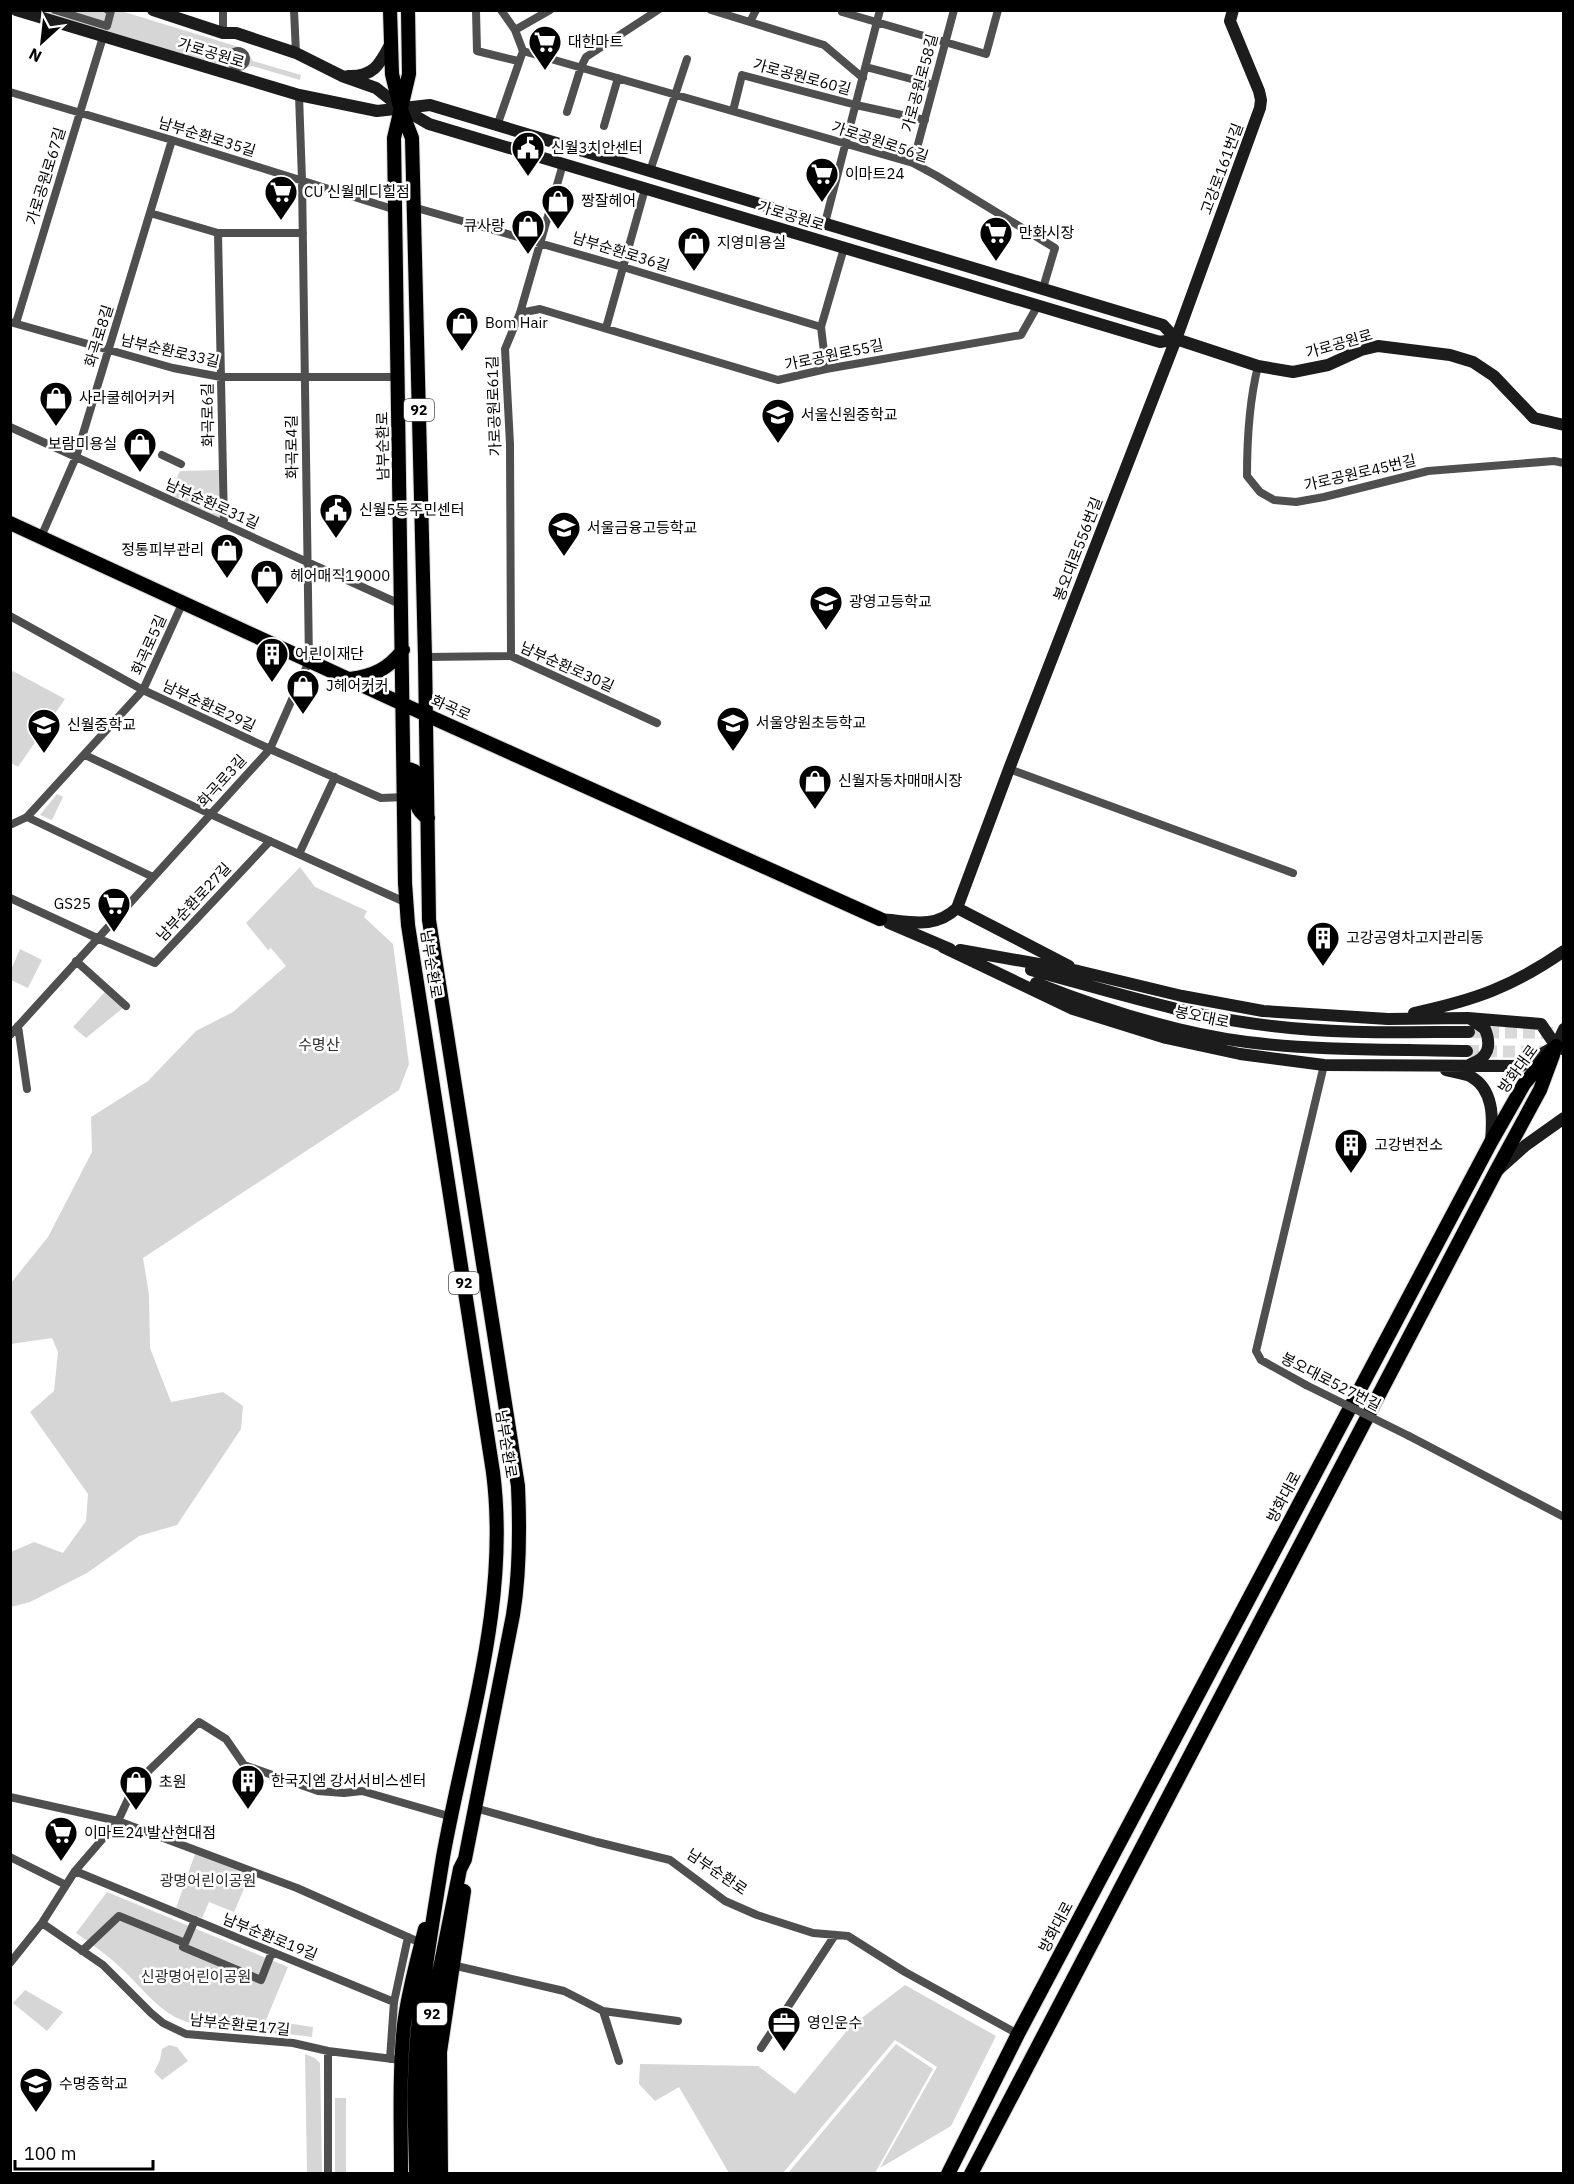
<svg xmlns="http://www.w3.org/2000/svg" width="1574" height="2184" font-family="'IBM Plex Sans','Noto Sans KR',sans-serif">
	<rect width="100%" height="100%" fill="#fff"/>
	<path fill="#d6d6d6" d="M40 11H121L242 48 247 52 253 61 301 75 300 80 252 66 236 70Z
		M219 470 220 518 169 494 180 471Z
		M11 670 65 699 18 767 11 763Z
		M57 794 63 797 52 820 40 815Z
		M300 867 315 887 367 911 364 917 393 944 409 1064 399 1090 143 1258 149 1295 150 1348 171 1402 223 1392 243 1406 241 1429 177 1525 139 1536 87 1573 30 1602 11 1607V1552L34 1542 63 1553 86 1521 88 1494 30 1412 54 1391 58 1352 52 1338 11 1344V1283L48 1237 92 1152 91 1117 148 1081 196 1031 233 1012 286 966 271 948 268 950 246 923Z
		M20 949 42 960 28 988 11 980V970Z
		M105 992 123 1008 86 1038 73 1027Z
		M195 1854 250 1875 234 1912 209 1902 202 1918 176 1908Z
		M107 1892 288 1967 266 2020 313 2027 312 2037C270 2030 212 2036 175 2017 157 2007 144 1991 130 1977 114 1960 95 1946 76 1933Z
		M905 1985 996 2036 951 2126 880 2168 937 2067 895 2040 783 2173H729L679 2087 655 2101 639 2084 640 2064 758 2066 795 2094 850 2027Z
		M25 1990 63 2012 47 2031 13 2003Z
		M896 2044 933 2069 875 2173H788Z
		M169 2045 177 2047 188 2061 162 2080 154 2072 160 2060 162 2049Z
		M305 2054 315 2058 320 2063 322 2173H307Z
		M335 2098H346V2173H335Z"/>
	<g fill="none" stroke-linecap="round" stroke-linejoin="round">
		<path stroke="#d9d9d9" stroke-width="12" stroke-dasharray="12 6" stroke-linecap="butt" d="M1469 1032 1564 1033
			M1467 1051 1550 1052"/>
		<defs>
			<path id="primary" d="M390 10 392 74 400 107 412 138 425 657 429 920 518 1486C520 1530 520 1572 513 1615L465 1859 460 1869 434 1998 430 2036 428 2069 429 2174
				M408 10 409 74 394 138 405 883 408 925 493 1472C510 1604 466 1729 443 1857 434 1914 424 1971 418 2028 413 2076 415 2125 416 2174
				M10 523 433 718 880 919
				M350 679C374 676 388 669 403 650
				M405 772 409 769 414 771C417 788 410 808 428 818
				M401 2174C401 2124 399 2074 404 2025 408 1992 417 1961 425 1929
				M441 2174 440 2052 464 1891
				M948 2174 1018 2034 1491 1142 1524 1084 1556 1046
				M971 2174 1495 1173 1540 1090 1553 1055"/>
		</defs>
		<use href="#primary" stroke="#dbdbdb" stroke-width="16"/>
		<path stroke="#4f4f4f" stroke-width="8" d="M55 10 107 26 111 11 108 10
			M294 10 296 53
			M476 10 477 51 518 61
			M711 10 824 45 863 78
			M842 10V12L986 54 998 10
			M750 22 756 10
			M515 30 550 10
			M223 33V10
			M523 51 913 163 937 176 1055 248 1043 288
			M230 59a8 8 0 1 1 16 0a8 8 0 1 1-16 0Z
			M866 67 934 85
			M10 92 172 140 396 210
			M733 111 742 75 856 105 925 120
			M567 112 581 67 586 57 658 10
			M497 126 523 51 515 30 501 10
			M604 126 618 78
			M913 163 954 10
			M650 171 687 59
			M413 207 623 267 821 327
			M150 213 218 233H303
			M825 223 880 10
			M218 233 224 524
			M520 313 540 309 778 380 826 369 1021 335 1038 305
			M10 322 173 368 221 377H399
			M16 323 103 37
			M606 328 645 189
			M1258 366C1249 402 1247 439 1247 476L1260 492 1274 500 1296 502 1324 497 1428 471 1554 461 1564 463
			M826 369 821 327 844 248
			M10 427 402 605
			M162 455 181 464
			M41 537 76 457 172 140
			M10 616 143 690 270 749 381 798 405 797
			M511 656 510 444 505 349 520 313 563 164
			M425 657 511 656 657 723
			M85 755 210 814 407 903
			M1009 769 1293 873
			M27 817 153 877
			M10 825 27 817 143 690 183 602
			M299 854 335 777
			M10 898 97 938 155 963 270 841
			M76 961 126 1006
			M18 1026 27 1089
			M10 1035 270 749 309 661 302 180 299 95
			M1306 1385 1261 1360 1256 1351 1324 1065
			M1409 1436 1564 1517
			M10 1797 118 1821 297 1888 421 1943
			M475 1808 597 1842 670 1860 725 1901 757 1915 813 1933 848 1936 905 1972 1018 2034
			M10 1857 66 1885
			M75 1871 394 2002
			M42 1923 103 1965 151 2013 163 2023 186 2034 293 2043 328 2051 401 2060
			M185 1943 183 1947 261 1980 272 1952
			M82 1951 119 1916 185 1943 195 1920
			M10 1963 42 1923 75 1871 118 1821 135 1784 199 1722 226 1739 244 1765 318 1791 344 1793 362 1791 452 1817
			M452 1965 564 1991 603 2011 619 2061
			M603 2011 678 2021
			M761 2048 835 1935
			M328 2051V2174
			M390 2059 394 2002 408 1937"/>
		<path stroke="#1c1c1c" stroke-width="12" d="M16 10 299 95 377 111 430 105 1163 325 1176 339
			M153 10 223 33H236L296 53 342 76 376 88 400 107 429 124 1160 342 1176 339 1258 366 1293 372 1328 365 1361 350 1378 346 1450 355 1473 362 1494 376 1534 418 1564 425
			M348 76C374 77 380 64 391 43
			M957 908 1069 966
			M880 919C909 921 934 930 957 908L1009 769 1176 339 1260 108 1261 100 1259 91 1230 21 1233 10
			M889 923 950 949
			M943 947 1073 1009 1166 1038 1240 1054 1324 1065 1521 1066 1564 1041
			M960 950 1078 971 1182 996 1263 1011 1388 1019 1468 1018 1541 1024 1556 1046 1562 1049
			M1031 970C1110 991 1190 1017 1272 1026 1337 1034 1403 1032 1469 1032
			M1036 983C1102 1009 1177 1033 1247 1042 1320 1051 1394 1049 1467 1051
			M1414 1013C1475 1000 1512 987 1564 951
			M1556 1046 1564 1029
			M1471 1064C1488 1058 1492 1046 1485 1029L1471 1019
			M1446 1070C1453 1072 1463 1073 1470 1076 1494 1089 1493 1118 1491 1141
			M1498 1170 1526 1145 1564 1118"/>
		<use href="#primary" stroke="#000" stroke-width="14"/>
		<path stroke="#4f4f4f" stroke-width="8" d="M1306 1385 1409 1436"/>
	</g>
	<defs>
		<symbol id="supermarket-pin" viewBox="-11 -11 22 30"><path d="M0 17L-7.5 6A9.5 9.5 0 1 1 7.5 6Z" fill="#000" stroke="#fff"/><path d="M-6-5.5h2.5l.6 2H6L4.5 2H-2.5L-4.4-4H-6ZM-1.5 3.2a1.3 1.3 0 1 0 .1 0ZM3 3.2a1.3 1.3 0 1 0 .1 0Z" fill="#fff"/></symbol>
		<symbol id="civic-pin" viewBox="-11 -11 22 30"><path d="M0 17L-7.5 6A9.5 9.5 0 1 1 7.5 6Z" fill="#000" stroke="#fff"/><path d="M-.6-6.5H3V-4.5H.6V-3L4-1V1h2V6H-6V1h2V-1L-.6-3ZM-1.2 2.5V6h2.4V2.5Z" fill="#fff"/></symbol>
		<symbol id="shop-pin" viewBox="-11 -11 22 30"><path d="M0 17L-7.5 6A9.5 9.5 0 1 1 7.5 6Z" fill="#000" stroke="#fff"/><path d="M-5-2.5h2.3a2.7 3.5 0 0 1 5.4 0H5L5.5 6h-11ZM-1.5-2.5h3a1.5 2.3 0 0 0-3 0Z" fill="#fff"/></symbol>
		<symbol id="school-pin" viewBox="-11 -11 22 30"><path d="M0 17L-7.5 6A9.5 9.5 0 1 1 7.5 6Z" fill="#000" stroke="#fff"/><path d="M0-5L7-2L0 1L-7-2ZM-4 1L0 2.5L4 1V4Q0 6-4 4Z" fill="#fff"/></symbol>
		<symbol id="building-pin" viewBox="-11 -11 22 30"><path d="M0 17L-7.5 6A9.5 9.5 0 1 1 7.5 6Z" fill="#000" stroke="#fff"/><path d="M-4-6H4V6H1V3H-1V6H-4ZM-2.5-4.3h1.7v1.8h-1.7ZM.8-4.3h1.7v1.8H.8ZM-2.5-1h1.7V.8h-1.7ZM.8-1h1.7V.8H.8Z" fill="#fff"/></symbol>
		<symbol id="office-pin" viewBox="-11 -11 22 30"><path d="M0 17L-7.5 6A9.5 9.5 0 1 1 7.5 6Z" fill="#000" stroke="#fff"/><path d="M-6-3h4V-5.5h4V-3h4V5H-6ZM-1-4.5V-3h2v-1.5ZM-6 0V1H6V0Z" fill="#fff"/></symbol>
	</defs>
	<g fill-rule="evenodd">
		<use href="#supermarket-pin" x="526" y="23" width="38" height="52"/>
		<use href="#civic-pin" x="509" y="129" width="38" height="52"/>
		<use href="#supermarket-pin" x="803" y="155" width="38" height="52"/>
		<use href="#supermarket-pin" x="262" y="173" width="38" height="52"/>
		<use href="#shop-pin" x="539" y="182" width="38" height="52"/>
		<use href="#shop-pin" x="509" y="207" width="38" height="52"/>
		<use href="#supermarket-pin" x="977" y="214" width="38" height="52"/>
		<use href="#shop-pin" x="675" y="224" width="38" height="52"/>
		<use href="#shop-pin" x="443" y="304" width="38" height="52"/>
		<use href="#shop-pin" x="37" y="379" width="38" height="52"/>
		<use href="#school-pin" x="759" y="396" width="38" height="52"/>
		<use href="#shop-pin" x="121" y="425" width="38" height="52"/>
		<use href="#civic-pin" x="317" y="491" width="38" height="52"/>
		<use href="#school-pin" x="545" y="509" width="38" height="52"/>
		<use href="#shop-pin" x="208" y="531" width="38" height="52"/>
		<use href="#shop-pin" x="248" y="557" width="38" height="52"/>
		<use href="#school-pin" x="807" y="583" width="38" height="52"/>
		<use href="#building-pin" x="253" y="635" width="38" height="52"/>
		<use href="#shop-pin" x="284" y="667" width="38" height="52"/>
		<use href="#school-pin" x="714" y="704" width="38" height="52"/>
		<use href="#school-pin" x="25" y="706" width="38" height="52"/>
		<use href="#shop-pin" x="796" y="762" width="38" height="52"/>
		<use href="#supermarket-pin" x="95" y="885" width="38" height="52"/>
		<use href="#building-pin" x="1304" y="919" width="38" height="52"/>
		<use href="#building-pin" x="1332" y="1126" width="38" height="52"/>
		<use href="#building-pin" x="229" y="1762" width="38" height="52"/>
		<use href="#shop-pin" x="117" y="1763" width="38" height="52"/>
		<use href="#supermarket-pin" x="42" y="1814" width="38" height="52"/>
		<use href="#office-pin" x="765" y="2004" width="38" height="52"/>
		<use href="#school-pin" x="17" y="2065" width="38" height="52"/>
	</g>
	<g text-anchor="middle" stroke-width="5" stroke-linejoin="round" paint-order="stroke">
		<g fill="#fff" stroke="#4c4c4c" stroke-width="1.5">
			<rect x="404" y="399" width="30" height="22" rx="4.5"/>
			<rect x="449" y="1272" width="30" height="22" rx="4.5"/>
			<rect x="417" y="2003" width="30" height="22" rx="4.5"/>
		</g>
		<g font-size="14" font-weight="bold" fill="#000">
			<text x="419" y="415">92</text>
			<text x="464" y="1288">92</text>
			<text x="432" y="2019">92</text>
		</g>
		<g font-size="15" fill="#000" stroke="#fff" text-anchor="start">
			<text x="568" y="47">대한마트</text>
			<text x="551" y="153">신월3치안센터</text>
			<text x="845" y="179">이마트24</text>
			<text x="304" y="197">CU 신월메디힐점</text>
			<text x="581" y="206">짱잘헤어</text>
			<text x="505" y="231" text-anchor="end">큐사랑</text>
			<text x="1019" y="238">만화시장</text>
			<text x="717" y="248">지영미용실</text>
			<text x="485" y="328">Bom Hair</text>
			<text x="79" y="403">사라쿨헤어커커</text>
			<text x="801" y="420">서울신원중학교</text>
			<text x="117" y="449" text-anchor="end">보람미용실</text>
			<text x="359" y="515">신월5동주민센터</text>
			<text x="587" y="533">서울금융고등학교</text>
			<text x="204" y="555" text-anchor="end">정통피부관리</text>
			<text x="290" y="581">헤어매직19000</text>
			<text x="849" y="607">광영고등학교</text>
			<text x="295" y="659">어린이재단</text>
			<text x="326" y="691">J헤어커커</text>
			<text x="756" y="728">서울양원초등학교</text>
			<text x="67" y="730">신월중학교</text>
			<text x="838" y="786">신월자동차매매시장</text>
			<text x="91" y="909" text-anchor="end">GS25</text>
			<text x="1346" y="943">고강공영차고지관리동</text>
			<text x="1374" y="1150">고강변전소</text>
			<text x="271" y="1786">한국지엠 강서서비스센터</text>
			<text x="159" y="1787">초원</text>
			<text x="84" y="1838">이마트24 발산현대점</text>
			<text x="807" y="2028">영인운수</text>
			<text x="59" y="2089">수명중학교</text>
		</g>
		<g font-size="15" fill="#000" stroke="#fff">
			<text transform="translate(211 53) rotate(17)" y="5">가로공원로</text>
			<text transform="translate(802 77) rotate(15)" y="5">가로공원로60길</text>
			<text transform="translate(920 83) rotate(-75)" y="5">가로공원로58길</text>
			<text transform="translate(207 137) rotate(17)" y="5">남부순환로35길</text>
			<text transform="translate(880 142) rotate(18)" y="5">가로공원로56길</text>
			<text transform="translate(1222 169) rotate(-70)" y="5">고강로161번길</text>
			<text transform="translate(46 176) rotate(-73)" y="5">가로공원로67길</text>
			<text transform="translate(791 216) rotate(17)" y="5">가로공원로</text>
			<text transform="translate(621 252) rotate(17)" y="5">남부순환로36길</text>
			<text transform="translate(99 336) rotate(-73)" y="5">화곡로8길</text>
			<text transform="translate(1339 344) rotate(-16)" y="5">가로공원로</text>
			<text transform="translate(170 351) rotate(13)" y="5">남부순환로33길</text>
			<text transform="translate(834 355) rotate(-12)" y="5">가로공원로55길</text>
			<text transform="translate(494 406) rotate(-92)" y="5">가로공원로61길</text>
			<text transform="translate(208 415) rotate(-91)" y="5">화곡로6길</text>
			<text transform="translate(383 446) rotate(-91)" y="5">남부순환로</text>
			<text transform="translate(292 447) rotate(-91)" y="5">화곡로4길</text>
			<text transform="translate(1360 473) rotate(-13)" y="5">가로공원로45번길</text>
			<text transform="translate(212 504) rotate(24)" y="5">남부순환로31길</text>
			<text transform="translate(1078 549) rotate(-69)" y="5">봉오대로556번길</text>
			<text transform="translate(149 645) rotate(-66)" y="5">화곡로5길</text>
			<text transform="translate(567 667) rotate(24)" y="5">남부순환로30길</text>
			<text transform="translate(209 706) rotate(25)" y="5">남부순환로29길</text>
			<text transform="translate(451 708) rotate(24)" y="5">화곡로</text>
			<text transform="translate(222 781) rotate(-48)" y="5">화곡로3길</text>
			<text transform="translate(194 902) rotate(-47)" y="5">남부순환로27길</text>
			<text transform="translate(431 964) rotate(81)" y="5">남부순환로</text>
			<text transform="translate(1202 1017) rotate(12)" y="5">봉오대로</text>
			<text transform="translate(1518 1069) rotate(-54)" y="5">방화대로</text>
			<text transform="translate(1331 1382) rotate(27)" y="5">봉오대로527번길</text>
			<text transform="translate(506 1444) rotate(81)" y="5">남부순환로</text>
			<text transform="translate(1284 1497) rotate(-62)" y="5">방화대로</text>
			<text transform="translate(717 1872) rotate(34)" y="5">남부순환로</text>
			<text transform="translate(1056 1927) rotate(-62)" y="5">방화대로</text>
			<text transform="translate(270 1937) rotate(22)" y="5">남부순환로19길</text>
			<text transform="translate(240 2025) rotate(6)" y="5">남부순환로17길</text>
		</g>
		<g font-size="15" fill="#2d2d2d" stroke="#fff">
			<text x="319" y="1050">수명산</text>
			<text x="208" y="1886">광명어린이공원</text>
			<text x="196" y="1982">신광명어린이공원</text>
		</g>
	</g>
	<rect width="1574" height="2184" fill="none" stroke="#000000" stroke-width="24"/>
	<g transform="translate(42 42) rotate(207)" stroke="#ffffff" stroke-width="4.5" paint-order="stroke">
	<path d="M0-4.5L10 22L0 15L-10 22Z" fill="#000000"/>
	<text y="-9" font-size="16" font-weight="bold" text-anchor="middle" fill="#000000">N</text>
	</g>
	<path d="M15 2160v9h138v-9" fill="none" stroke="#000000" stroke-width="3"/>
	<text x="24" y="2160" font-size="18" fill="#000000" stroke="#ffffff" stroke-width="4.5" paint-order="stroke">100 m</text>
</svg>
